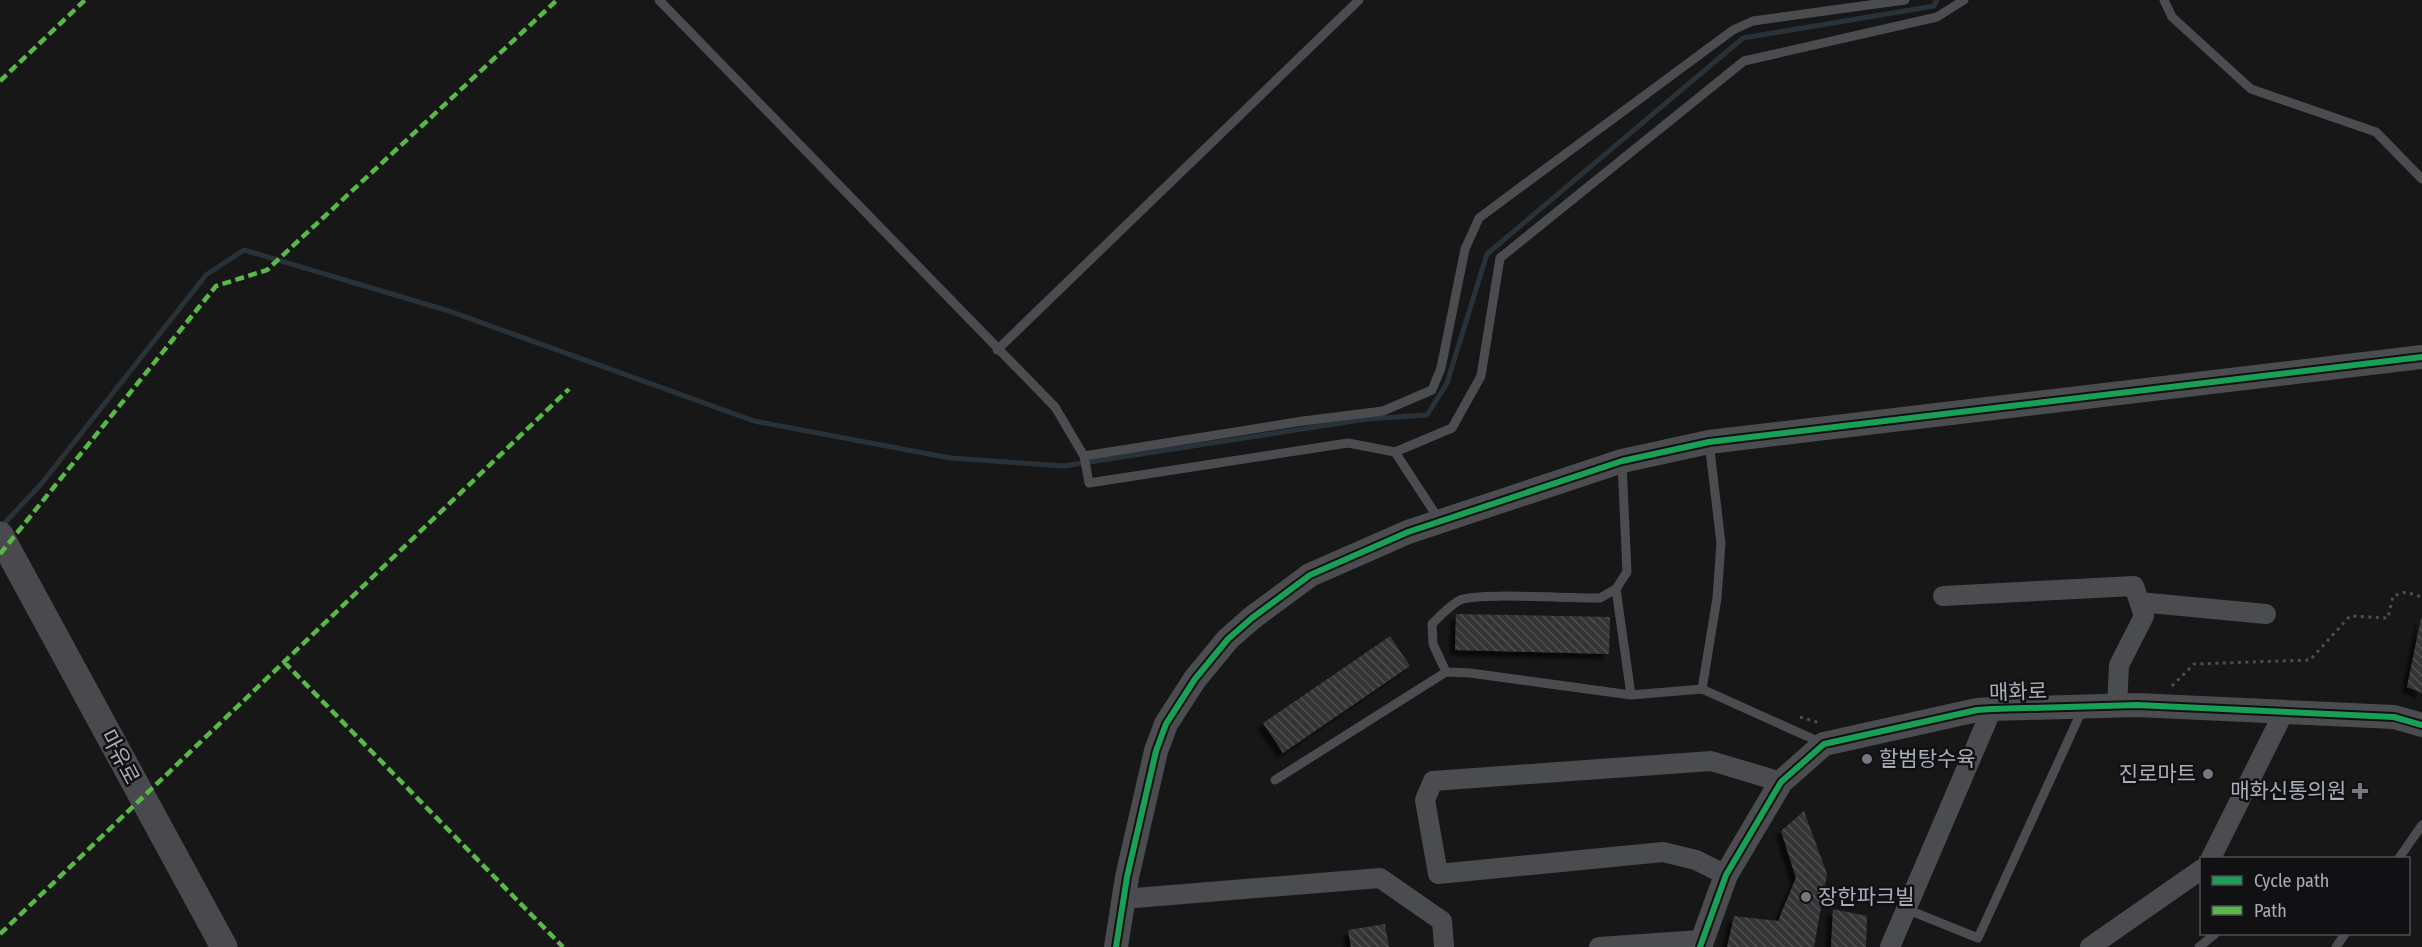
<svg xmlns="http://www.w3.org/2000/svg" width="2422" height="947" font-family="'Fira Sans Condensed','Noto Sans KR',sans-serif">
	<defs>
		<pattern id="building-back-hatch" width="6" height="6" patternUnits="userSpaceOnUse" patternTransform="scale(1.5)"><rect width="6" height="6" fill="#353536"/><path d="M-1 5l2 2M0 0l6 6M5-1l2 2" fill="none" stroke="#4f5051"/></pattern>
		<filter id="shadow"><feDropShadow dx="-5.5" dy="5.5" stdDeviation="1.5" flood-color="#0009"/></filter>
	</defs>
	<rect width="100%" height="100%" fill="#171717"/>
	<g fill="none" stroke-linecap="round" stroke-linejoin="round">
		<path stroke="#2a3239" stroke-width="5" d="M1 527 42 483 206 275 244 250 449 311 754 421 950 458 1064 466 1367 419 1427 415 1447 383 1487 254 1743 38 1934 6 1937 0"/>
	</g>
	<path fill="url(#building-back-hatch)" filter="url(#shadow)" d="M1456 614 1610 617 1609 654 1455 650Z
		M2421 618H2422V693L2407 687Z
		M1390 636 1410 666 1283 753 1263 723Z
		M1804 811 1827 874 1814 947H1727L1734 916 1778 921 1796 878 1781 831Z
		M1833 909 1867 916 1866 947H1831Z
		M1385 924 1389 947H1351L1348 930Z"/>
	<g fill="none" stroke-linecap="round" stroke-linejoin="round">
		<path stroke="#4d4e52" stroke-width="3" stroke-dasharray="3 4.5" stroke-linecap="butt" d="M2172 686 2194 664 2310 660 2350 616 2388 618 2393 596 2406 592 2422 597
			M1800 717 1820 723"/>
		<path stroke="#4b4c50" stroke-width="9" d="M659 0 1055 407 1084 456 1089 483 1348 443 1395 452 1452 428 1481 376 1500 258 1744 61 1937 17 1964 0
			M2164 0 2172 17 2251 89 2376 132 2422 179
			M997 350 1359 0
			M1395 452 1440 521
			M1084 456 1303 421 1383 411 1432 390 1441 368 1465 249 1479 218 1733 30 1753 21 1905 0
			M1616 589 1631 695
			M1446 672 1433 644 1432 624C1441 615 1449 606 1460 600 1479 592 1572 599 1600 598L1616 589 1627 572 1622 463
			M1702 689 1717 598 1721 543 1709 442
			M1275 780 1446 672 1470 673 1631 695 1702 689 1822 743
			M2399 858 2422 825
			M1906 909 1978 938 2083 708
			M2199 947 2215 934
			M2336 947 2345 934"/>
		<path stroke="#4b4c50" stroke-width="20" d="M1943 596 2134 586 2144 616 2119 665 2117 706
			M2139 602 2266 614
			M2211 858 2284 712
			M1726 875 1696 860 1663 852 1438 874 1425 800 1433 781 1711 761 1781 782
			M1123 899 1380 878 1442 921 1444 947
			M1599 947 1700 940
			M1890 947 1992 709
			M2090 947 2202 869"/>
		<path stroke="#4b4c50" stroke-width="24" d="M1116 947 1127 877 1156 751 1166 724 1195 679 1228 639 1252 618 1310 575 1408 532 1622 461 1709 442 2422 357
			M1700 947 1726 875 1781 782 1824 744 1977 710 1992 709 2137 705 2394 717 2422 725"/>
		<path stroke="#4a4a4e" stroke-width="27" d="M0 535 224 947"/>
		<path stroke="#58b947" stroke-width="4.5" stroke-dasharray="9 4.5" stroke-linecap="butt" d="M0 81 85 0
			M0 554 216 286 267 270 557 0
			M284 662 563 947
			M0 934 569 389"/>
		<defs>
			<path id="cycleway" d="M1116 947 1127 877 1156 751 1166 724 1195 679 1228 639 1252 618 1310 575 1408 532 1622 461 1709 442 2422 357
				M1700 947 1726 875 1781 782 1824 744 1977 710 1992 709 2137 705 2394 717 2422 725"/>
		</defs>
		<use href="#cycleway" stroke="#111113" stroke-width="10"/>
		<use href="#cycleway" stroke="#1a9f57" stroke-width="6"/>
	</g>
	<g fill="#757880" stroke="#111113" stroke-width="2">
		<circle cx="1867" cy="759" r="6"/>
		<circle cx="2208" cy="774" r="6"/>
		<path d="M2357 782h6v6h6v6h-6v6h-6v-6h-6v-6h6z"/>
		<circle cx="1806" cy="897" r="6"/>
	</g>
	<g text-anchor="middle" stroke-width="5" stroke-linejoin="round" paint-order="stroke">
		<g font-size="21" fill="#a8adb8" stroke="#111113">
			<text transform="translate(2018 692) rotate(-2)" y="7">매화로</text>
			<text transform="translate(120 757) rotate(62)" y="7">마유로</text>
		</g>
		<g font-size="21" fill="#a8adb8" stroke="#111113" text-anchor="start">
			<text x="1879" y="766">할범탕수육</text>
			<text x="2196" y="781" text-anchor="end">진로마트</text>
			<text x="2346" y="798" text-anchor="end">매화신통의원</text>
			<text x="1818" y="904">장한파크빌</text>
		</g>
	</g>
	<rect x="2200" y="857" width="210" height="78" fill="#111113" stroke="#4d4f55" stroke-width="1.5"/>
	<rect x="2212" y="876" width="30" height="9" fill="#1a9f57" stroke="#4d4f55" stroke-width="1.5"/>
	<text x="2254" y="887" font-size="18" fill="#a8adb8">Cycle path</text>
	<rect x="2212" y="906" width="30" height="9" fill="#58b947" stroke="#4d4f55" stroke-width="1.5"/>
	<text x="2254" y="917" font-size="18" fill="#a8adb8">Path</text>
</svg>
